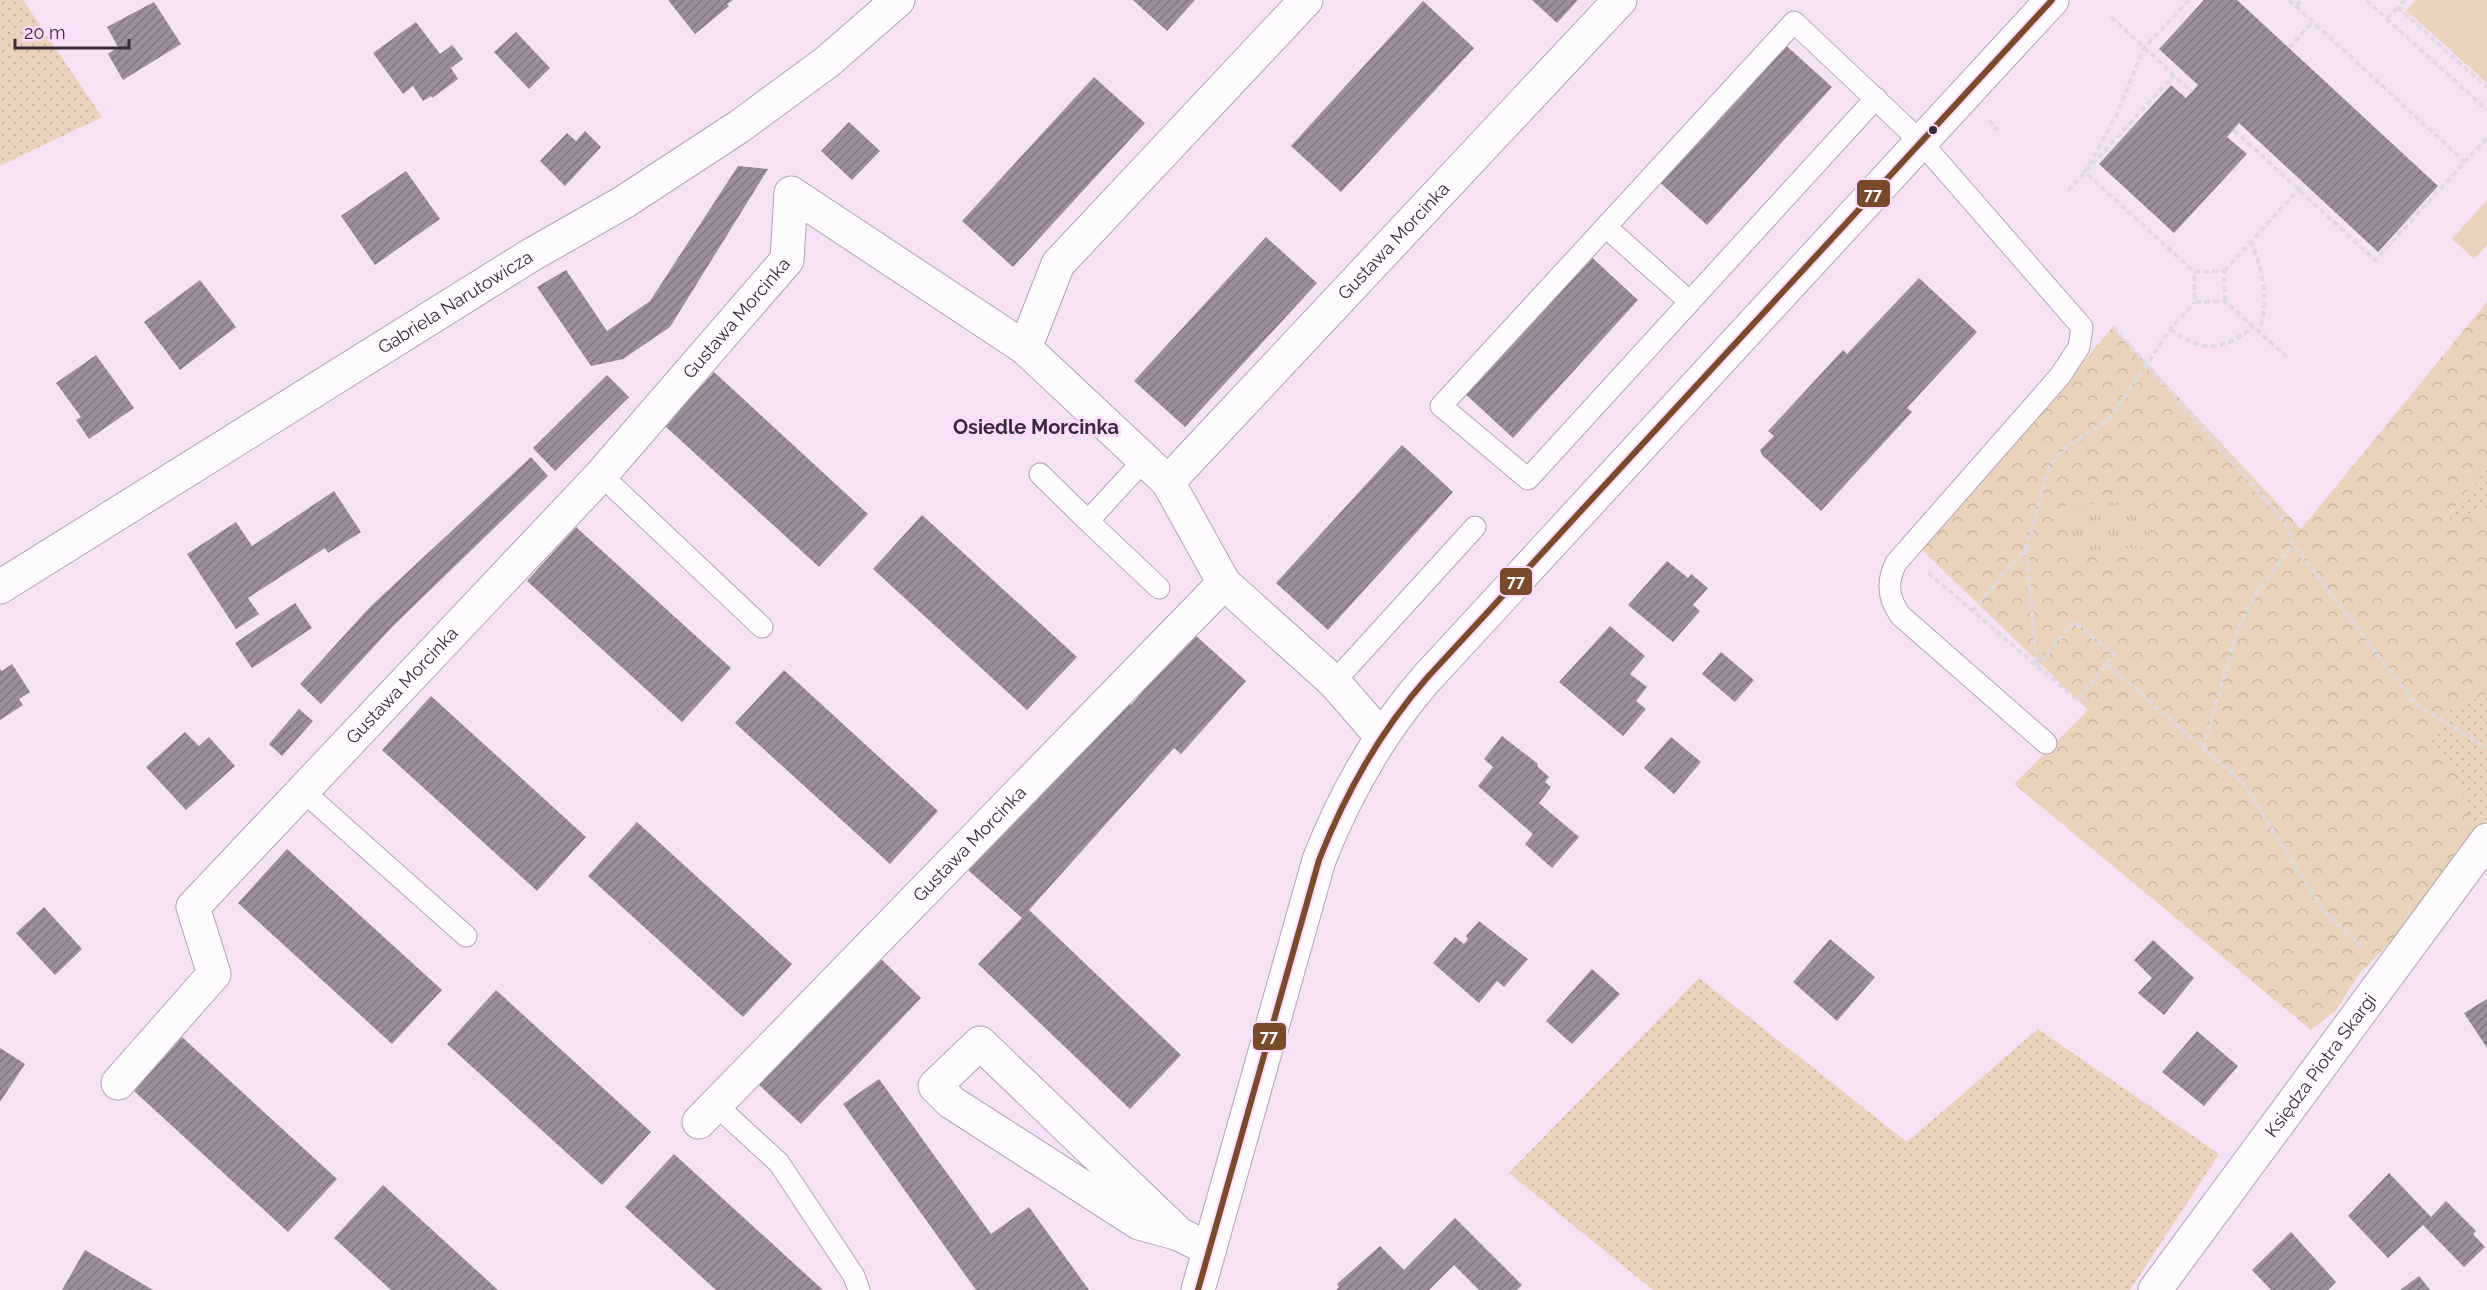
<svg xmlns="http://www.w3.org/2000/svg" width="2487" height="1290" font-family="Raleway,sans-serif">
	<defs>
		<pattern id="grass-dots" width="8" height="8" patternUnits="userSpaceOnUse" patternTransform="scale(1.5)"><rect width="8" height="8" fill="#e9d3bc"/><path d="M2 2h.1M6 6h.1" fill="none" stroke="#c9b5a2" stroke-width="1.8" stroke-linecap="round"/></pattern>
		<pattern id="forest-crowns" width="20" height="18" patternUnits="userSpaceOnUse" patternTransform="scale(1.5)"><rect width="20" height="18" fill="#e9d3bc"/><path d="M2 6a3 3 0 1 1 6 0M12 15a3 3 0 1 1 6 0" fill="none" stroke="#c9b5a2"/></pattern>
		<pattern id="park-tufts" width="24" height="20" patternUnits="userSpaceOnUse" patternTransform="scale(1.5)"><rect width="24" height="20" fill="#e9d3bc"/><path d="M3 7l-1-3M5 7V3M7 7l1-3M15 17l-1-3M17 17v-4M19 17l1-3" fill="none" stroke="#c9b5a2"/></pattern>
		<pattern id="building-hatch" width="6" height="6" patternUnits="userSpaceOnUse" patternTransform="scale(1.5)"><rect width="6" height="6" fill="#9c8f9c"/><path d="M-1 1l2-2M0 6l6-6M5 7l2-2" fill="none" stroke="#807580"/></pattern>
	</defs>
	<rect width="100%" height="100%" fill="#f5e3f5"/>
	<path fill="url(#grass-dots)" d="M0 0H23L102 117 0 166Z
		M2487 469V508L2442 523Z
		M2487 694V820L2474 838 2427 743 2452 708Z
		M1699 978 1907 1142 2038 1029 2219 1154 2130 1290H1653L1509 1173Z"/>
	<path fill="url(#forest-crowns)" d="M2487 302V469L2442 522 2487 508V694L2452 708 2428 743 2459 778 2474 838 2432 900 2360 973 2336 1010 2311 1030 2014 784 2088 710 1921 549 2113 327 2301 529Z"/>
	<path fill="url(#park-tufts)" d="M2144 500 2147 547 2069 552 2066 506Z"/>
	<path fill="#e9d3bc" d="M2416 0H2487V83L2406 10Z
		M2487 200V245L2474 259 2452 239Z"/>
	<path fill="url(#building-hatch)" d="M668 0H733L727 4 729 6 695 34Z
		M1133 0H1195L1167 31Z
		M1532 0H1578L1557 23Z
		M2204 0H2237L2438 186 2378 252 2239 123 2227 137 2247 154 2174 233 2099 164 2171 85 2186 98 2198 85 2159 49Z
		M1423 1 1474 48 1341 192 1291 146Z
		M154 2 181 44 123 80 108 54 118 47 107 27Z
		M416 22 440 54 452 45 463 59 451 68 458 79 432 98 431 96 423 101 413 86 403 94 373 53Z
		M516 32 550 68 529 89 494 52Z
		M1781 41 1832 87 1707 225 1656 179Z
		M1094 77 1145 123 1013 267 962 221Z
		M849 122 880 151 852 180 821 151Z
		M585 131 601 147 565 186 540 161 567 133 576 141Z
		M738 166 768 169 670 327 623 359 591 366 537 287 566 270 607 331 650 301Z
		M406 171 440 219 375 265 341 216Z
		M1266 237 1317 283 1185 427 1134 381Z
		M1587 253 1638 300 1513 438 1462 391Z
		M1919 278 1977 332 1907 408 1912 412 1821 511 1762 455 1760 450 1774 436 1768 431 1843 350 1847 354Z
		M200 280 236 327 180 370 144 322Z
		M96 355 134 408 89 439 76 420 81 417 56 383Z
		M714 372 868 514 819 567 665 426Z
		M607 375 629 397 555 471 533 448Z
		M1402 445 1453 492 1328 630 1276 583Z
		M531 457 548 476 392 627 321 704 300 684 370 607Z
		M334 491 361 532 328 553 325 548 248 598 259 614 236 629 187 554 236 522 252 546Z
		M922 515 1077 657 1027 710 873 569Z
		M576 527 731 668 682 722 527 581Z
		M1667 561 1688 578 1691 574 1708 588 1693 605 1700 611 1673 642 1628 605Z
		M295 603 312 628 252 668 235 643Z
		M1610 626 1645 656 1630 674 1647 687 1636 701 1646 709 1623 736 1559 682Z
		M1194 634 1246 681 1181 754 1174 748 1029 910 1181 1055 1130 1109 978 964 1022 918 968 870 1122 698 1131 705Z
		M1721 652 1754 680 1735 702 1702 674Z
		M12 664 30 692 19 699 23 705 0 720V669L2 671Z
		M784 670 938 811 890 864 735 723Z
		M431 696 586 837 537 891 382 750Z
		M299 709 313 721 282 756 269 744Z
		M185 732 199 746 209 737 235 766 186 810 146 767Z
		M1502 736 1538 764 1537 766 1549 777 1545 782 1551 787 1539 803 1579 837 1552 868 1525 844 1533 834 1478 786 1493 767 1484 759Z
		M1671 737 1701 762 1674 794 1644 768Z
		M637 822 792 964 743 1017 588 876Z
		M287 849 442 990 392 1044 238 903Z
		M44 907 82 949 55 975 16 933Z
		M1479 921 1528 959 1504 987 1497 981 1479 1003 1433 963 1455 937 1464 944 1468 939 1466 936Z
		M1830 939 1875 977 1837 1021 1793 982Z
		M2153 940 2194 978 2164 1015 2138 993 2152 978 2134 960Z
		M878 956 921 998 801 1124 757 1083Z
		M1592 969 1620 994 1572 1044 1546 1021Z
		M496 990 651 1132 602 1185 447 1044Z
		M2487 999V1048L2464 1013Z
		M2197 1031 2238 1066 2204 1106 2162 1072Z
		M182 1037 337 1179 288 1232 134 1091Z
		M0 1048 25 1064 0 1102Z
		M879 1079 991 1234 1029 1207 1089 1290H976L843 1104Z
		M674 1154 823 1290H716L625 1207Z
		M2389 1173 2431 1217 2446 1201 2476 1231 2473 1234 2485 1247 2464 1267 2423 1225 2388 1258 2348 1216Z
		M383 1185 498 1290H391L334 1238Z
		M1455 1218 1522 1285 1517 1290H1479L1454 1265 1429 1290H1336L1339 1287 1337 1284 1380 1246 1404 1270Z
		M2291 1232 2336 1282 2328 1290H2271L2252 1270Z
		M85 1250 153 1290H62Z
		M2419 1276 2430 1290H2400Z"/>
	<g fill="none" stroke-linecap="round" stroke-linejoin="round">
		<defs>
			<path id="lane" d="M1876 98 1528 479 1441 406 1794 22 1921 142 2082 327 2079 347 2060 376 1896 563C1886 583 1888 599 1901 616L2046 743
				M1606 227 1690 302
				M1144 460 1088 521 1159 588
				M1040 474 1088 521
				M601 475 762 627
				M1334 682 1475 527
				M303 791 466 936
				M716 1105 779 1163 854 1276 859 1290"/>
			<g id="street">
				<path d="M1025 348 1058 264 1306 0"/>
				<path id="s1" d="M1168 482 1620 0"/>
				<path id="s2" d="M0 587 531 255 624 202 740 126 827 62 898 0"/>
				<path id="s3" d="M118 1083 214 974 193 907 601 475 787 260 791 193 1025 348 1168 482 1224 583 1334 682 1381 736"/>
				<path id="s4" d="M699 1122 1224 583"/>
				<path d="M1179 1234 1139 1223 951 1102 935 1086 980 1043 1179 1234 1209 1249"/>
				<path d="M1198 1290 1319 860C1345 794 1379 733 1426 679L2052 0"/>
				<path id="s5" d="M2155 1290 2487 840"/>
			</g>
		</defs>
		<use href="#lane" stroke="#b1a4b1" stroke-width="23"/>
		<use href="#street" stroke="#b1a4b1" stroke-width="35"/>
		<path stroke="#e0dae0" stroke-width="4" stroke-dasharray="6 3" stroke-linecap="butt" d="M2189 0 2144 48 2116 116 2085 172 2194 272
			M2289 0 2465 162
			M2366 0 2487 110
			M2405 0 2398 7 2487 88
			M2296 6 2302 0
			M2111 17 2192 92
			M2387 19 2398 7
			M2289 48 2312 22
			M1989 120 1998 131
			M2234 130 2375 260 2487 138
			M2068 191 2174 75
			M2251 241C2263 271 2270 301 2259 332
			M2224 271 2304 184
			M2225 301 2224 271 2194 272 2195 302 2225 301 2288 358
			M2113 326 2285 522 2293 544 2415 704 2487 748
			M2170 329C2201 353 2223 351 2253 327
			M2026 549 2037 666
			M1928 573C1978 615 2027 658 2077 700L2114 655 2074 622 2037 666
			M1972 611 2026 548 2047 474 2054 460 2065 448 2109 419 2147 365 2170 329 2195 302
			M2107 664 2243 783 2322 909 2363 948
			M2203 748 2238 629 2258 590 2293 544"/>
		<use href="#lane" stroke="#fefbfe" stroke-width="21"/>
		<use href="#street" stroke="#fefbfe" stroke-width="33"/>
		<defs>
			<path id="bus-1" d="M1198 1290 1319 860C1345 794 1379 733 1426 679L2052 0"/>
		</defs>
		<use href="#bus-1" stroke="#fddbfc" stroke-width="10"/>
		<use href="#bus-1" stroke="#7a4b2a" stroke-width="6"/>
	</g>
	<circle fill="#382b37" stroke="#fddbfc" stroke-width="2" cx="1933" cy="130" r="5"/>
	<g text-anchor="middle" stroke-width="6" stroke-linejoin="round" paint-order="stroke">
		<g font-size="18" fill="#382b37" stroke="#fddbfc">
			<text dy="6" stroke="none"><textPath href="#s1" startOffset="330">Gustawa Morcinka</textPath></text>
			<text dy="6" stroke="none"><textPath href="#s2" startOffset="537">Gabriela Narutowicza</textPath></text>
			<text dy="6" stroke="none"><textPath href="#s3" startOffset="1017">Gustawa Morcinka</textPath></text>
			<text dy="6" stroke="none"><textPath href="#s3" startOffset="520">Gustawa Morcinka</textPath></text>
			<text dy="6" stroke="none"><textPath href="#s4" startOffset="388">Gustawa Morcinka</textPath></text>
			<text dy="6" stroke="none"><textPath href="#s5" startOffset="279">Księdza Piotra Skargi</textPath></text>
		</g>
		<g font-size="20" font-weight="bold" fill="#382b37" stroke="#fddbfc">
			<text x="1036" y="434">Osiedle Morcinka</text>
		</g>
	</g>
	<g stroke="#fddbfc" stroke-width="2">
		<rect x="1856" y="179" width="35" height="29" rx="6" fill="#7a4b2a"/>
		<rect x="1499" y="567" width="34" height="29" rx="6" fill="#7a4b2a"/>
		<rect x="1252" y="1022" width="35" height="29" rx="6" fill="#7a4b2a"/>
	</g>
	<g font-size="16" text-anchor="middle" font-weight="bold" fill="#fff">
		<text x="1873" y="200">77</text>
		<text x="1516" y="587">77</text>
		<text x="1269" y="1042">77</text>
	</g>
	<path d="M15 39v9h114v-9" fill="none" stroke="#382b37" stroke-width="3"/>
	<text x="24" y="39" font-size="18" fill="#382b37" stroke="#fddbfc" stroke-width="4.5" paint-order="stroke">20 m</text>
</svg>
